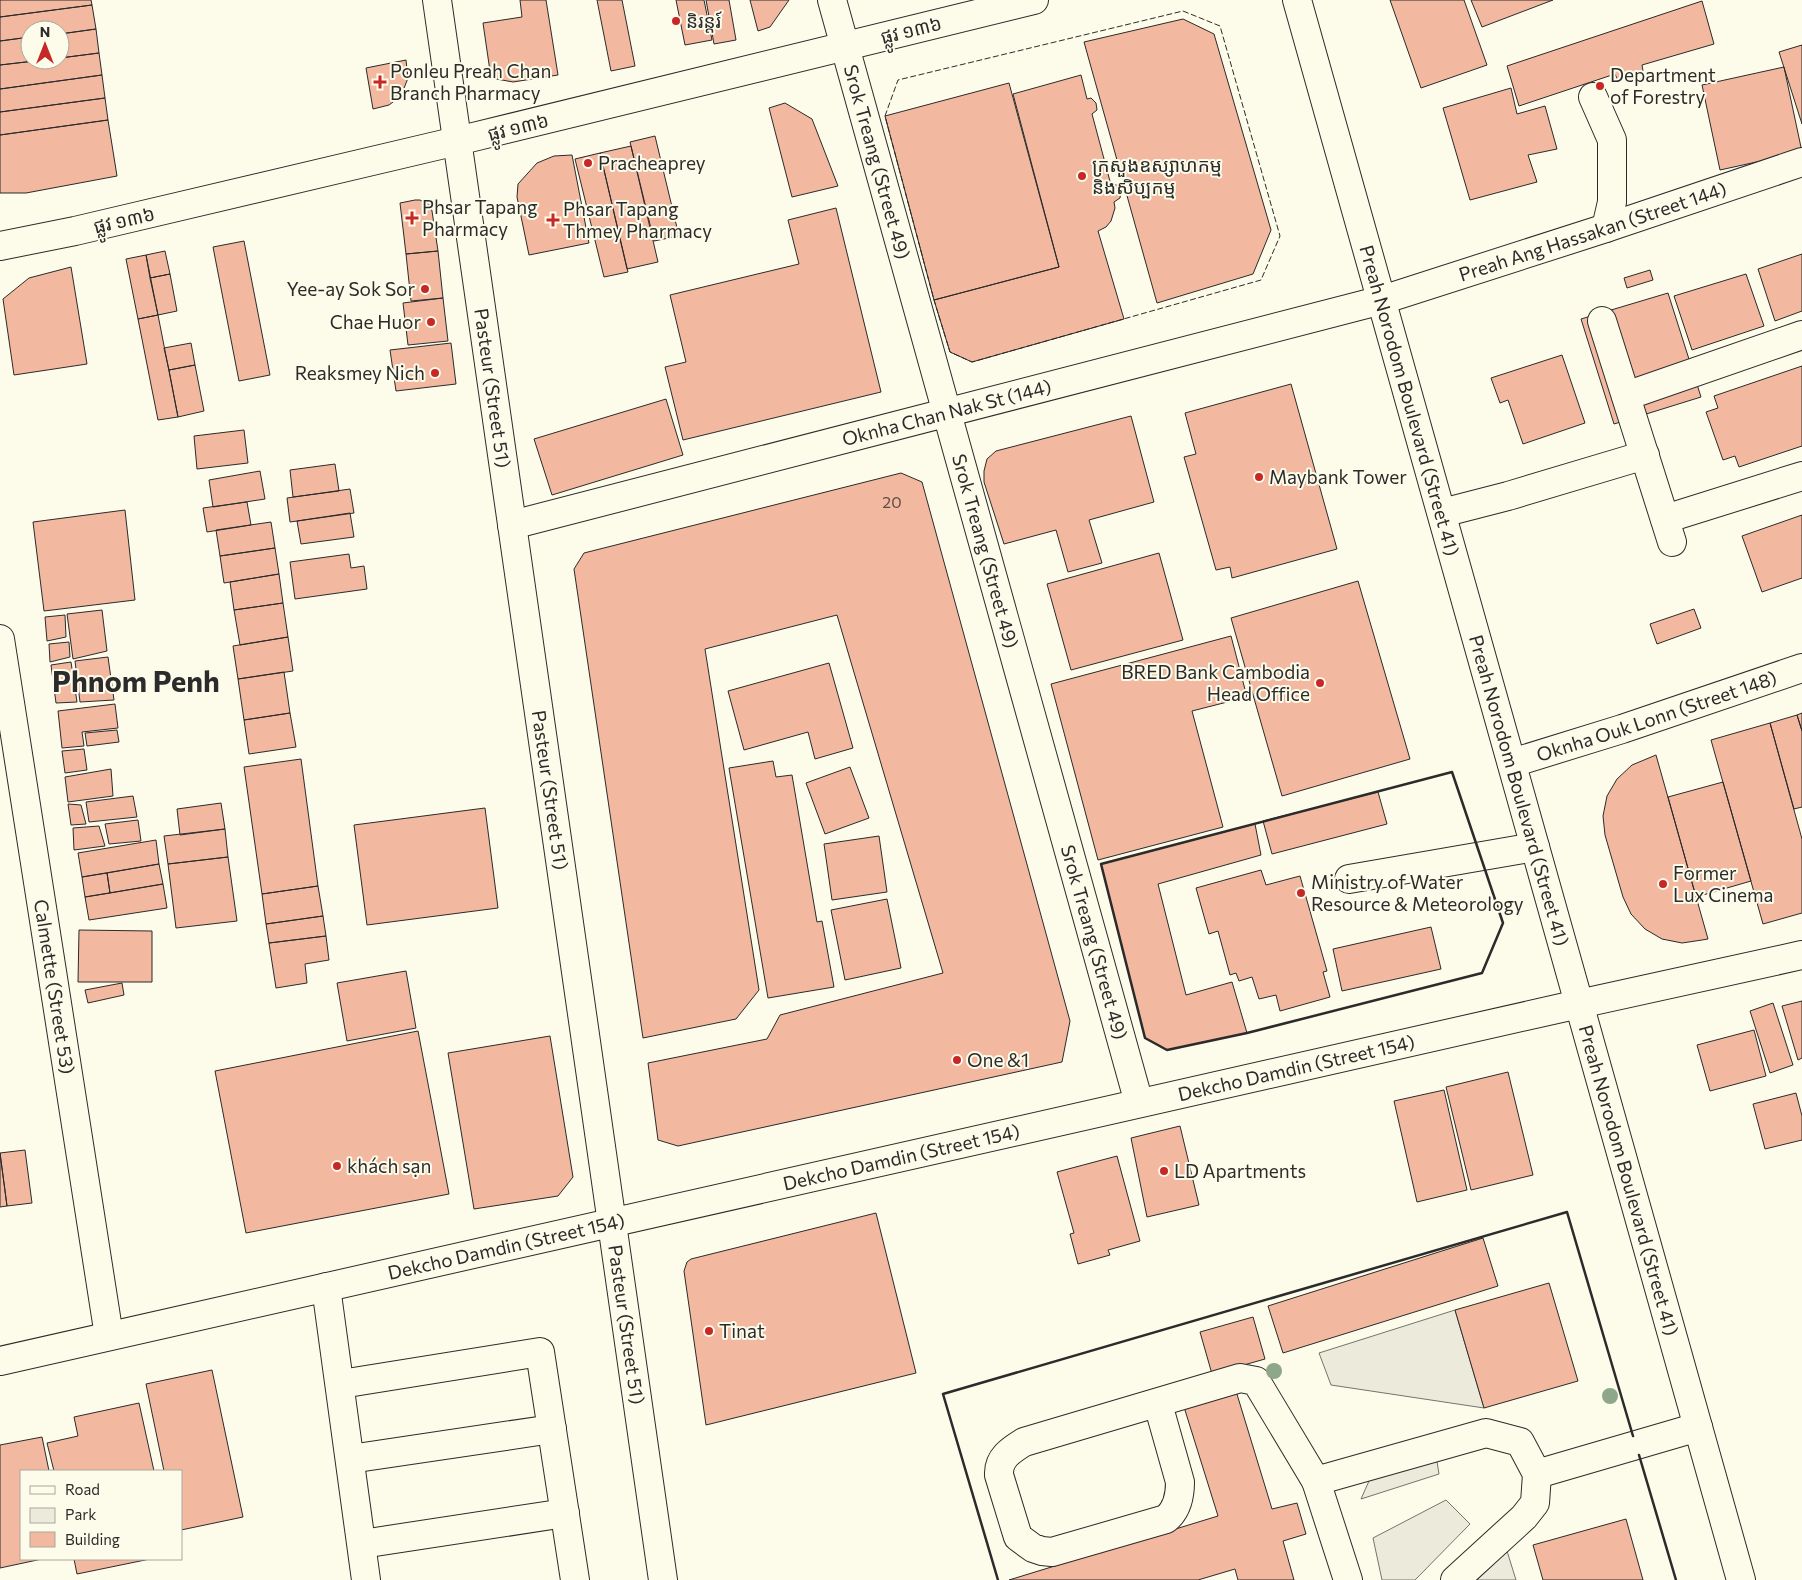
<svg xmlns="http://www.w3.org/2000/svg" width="1802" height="1580" font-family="Commissioner,'Noto Sans Khmer',sans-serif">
	<rect width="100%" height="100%" fill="#fdfbea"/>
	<path fill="#ecebdb" stroke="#74746e" d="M1455 1310 1484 1408 1331 1385 1319 1353Z
		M1436 1455 1439 1474 1361 1499 1373 1472Z
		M1446 1500 1470 1524 1415 1580H1382L1373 1538Z
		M1507 1551 1516 1580H1477Z"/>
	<path fill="#f2b8a0" stroke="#2b2b2b" d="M0 0H91L92 5 0 17Z
		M520 0H546L558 75 513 82 491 78 483 23 522 17Z
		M597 0H622L635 66 611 71Z
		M676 0H704L712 40 685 45Z
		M706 0H729L736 40 714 44Z
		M750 0H789L770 27 758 31Z
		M1390 0H1464L1487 65 1421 88Z
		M1471 0H1553L1482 27Z
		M1702 1 1714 44 1642 65 1643 71 1617 79 1615 74 1519 106 1507 66Z
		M92 5 96 29 60 34V30H30V37L0 41V17Z
		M1183 19 1214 34 1271 230 1253 274 1157 303 1084 42Z
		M96 29 99 53 60 58V34Z
		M30 37V60H43L0 65V41Z
		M1802 45V124L1779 52Z
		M99 53 102 75 0 89V65L43 60H60V58Z
		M406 60 408 78 401 96 389 105 373 109 366 68Z
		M1784 67 1802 152 1720 170 1702 85Z
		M102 75 105 98 0 112V89Z
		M1081 75 1087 99 1091 98 1096 103 1097 110 1092 114 1111 185H1117L1121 190 1120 198 1114 202 1115 208 1111 221 1106 227 1098 231 1124 319 972 362 950 352 934 300 1059 267 1013 94Z
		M1009 83 1059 267 934 300 885 116Z
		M1511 88 1517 114 1545 106 1557 149 1528 155 1537 182 1470 200 1443 108Z
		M105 98 108 120 0 135V112Z
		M785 103 812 119 838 186 792 197 769 108Z
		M108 120 117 176 26 193H0V135Z
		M655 136 679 236 654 241 630 142Z
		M631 146 658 262 627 269 600 153Z
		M600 153 628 272 604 277 575 159Z
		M572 155 589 243 529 255 517 197 518 184 537 163 554 156Z
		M415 200H420L430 205 432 211 438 251 406 254 400 203Z
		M836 208 881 392 683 440 665 367 686 362 670 295 799 264 788 220Z
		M244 241 270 375 239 381 213 247Z
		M165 251 170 274 150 278 146 255Z
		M438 251 443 298 411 301 406 254Z
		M1802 254V311L1775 321 1758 269Z
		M146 255 158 315 138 319 126 259Z
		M71 267 87 364 14 375 3 299 29 278Z
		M1650 270 1653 280 1627 288 1624 278Z
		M170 274 177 311 158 315 150 278Z
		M1746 274 1764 326 1692 350 1674 296Z
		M1668 293 1701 397 1614 424 1581 319Z
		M443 298 448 341 408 345 403 303Z
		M158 315 178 417 158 420 138 319Z
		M191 343 195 365 169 370 164 348Z
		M451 343 456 384 396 391 390 350Z
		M1562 355 1585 423 1523 444 1508 400 1500 403 1491 378Z
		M195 365 204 411 178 417 169 370Z
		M1802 366V446L1739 467 1735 456 1723 460 1706 412 1718 408 1714 396Z
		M1291 384 1337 549 1232 578 1230 567 1216 570 1184 457 1196 454 1185 413Z
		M666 399 683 455 552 495 534 439Z
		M1131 416 1154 502 1089 520 1102 563 1068 572 1056 530 1004 544 984 482V471L987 459 996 451Z
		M244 430 248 463 197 469 194 436Z
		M335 464 339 491 293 497 290 470Z
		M260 471 265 499 213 507 209 480Z
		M901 473 922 482 1070 1021 1062 1062 678 1146 658 1140 648 1063 767 1039 780 1015 943 973 837 615 705 649 759 990 736 1019 643 1038 574 569 584 553Z
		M350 489 354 513 290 522 287 498Z
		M247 502 251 525 207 532 203 508Z
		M125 510 135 600 44 611 33 522Z
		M350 513 354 537 301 544 297 521Z
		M1802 515V578L1762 592 1742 536Z
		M271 522 275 548 220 556 216 530Z
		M275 548 279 574 224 583 220 556Z
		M1159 553 1183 640 1071 670 1047 584Z
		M349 554 351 568 364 566 367 589 295 599 290 562Z
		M279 574 283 603 234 610 230 582Z
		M1358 581 1410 759 1282 796 1231 618Z
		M283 603 288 637 240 645 234 610Z
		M1694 609 1701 628 1657 644 1650 624Z
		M102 610 107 651 73 659 67 614Z
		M65 615 66 637 47 641 45 617Z
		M1231 636 1247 697 1192 711 1223 827 1098 860 1051 684Z
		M288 637 293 671 238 679 233 646Z
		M69 642 70 657 50 662 49 644Z
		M108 657 114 700 80 702 75 661Z
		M71 662 77 702 56 703 51 665Z
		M829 663 853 748 815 759 808 732 744 750 728 691Z
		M284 672 290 713 244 720 238 679Z
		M115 704 118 728 82 732 84 746 62 748 58 711Z
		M290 713 296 747 249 754 244 720Z
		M1802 713V731L1797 715Z
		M1797 715 1802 731V807L1794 809 1770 723Z
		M1770 723 1802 839V913L1763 924 1711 740Z
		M117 730 119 742 87 746 85 733Z
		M84 749 87 770 65 773 62 751Z
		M1656 755 1708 939 1702 940 1682 943 1662 939 1645 929 1631 914 1623 897 1605 835 1603 816 1607 796 1617 779 1632 765Z
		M301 759 318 886 262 894 244 767Z
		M773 761 776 777 792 775 817 922 822 921 834 987 768 998 729 768Z
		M850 767 869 818 825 834 806 783Z
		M111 769 113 796 68 802 65 777Z
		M1723 782 1751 881 1696 897 1668 797Z
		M1378 792 1387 824 1272 854 1263 821Z
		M133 796 137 817 89 822 86 802Z
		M221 803 225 829 180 835 177 809Z
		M68 804 81 805 86 824 71 825Z
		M485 808 498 908 367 925 354 825Z
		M138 820 141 841 109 844 105 824Z
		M1255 824 1261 855 1158 884 1186 995 1232 982 1247 1033 1167 1050 1145 1038 1101 864Z
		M99 826 105 846 74 850 73 828Z
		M225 829 228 857 168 864 164 836Z
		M879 836 887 892 832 900 824 844Z
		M156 840 159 864 82 877 78 853Z
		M228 857 237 921 176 928 168 864Z
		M159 864 163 884 110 893 107 873Z
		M1261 870 1266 885 1300 876 1327 971 1323 972 1330 997 1280 1011 1276 995 1259 999 1252 977 1239 981 1236 973 1230 975 1218 931 1209 934 1196 888Z
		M107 873 110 893 85 897 82 877Z
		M163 884 167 908 89 920 85 897Z
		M318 886 323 916 266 924 262 894Z
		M887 899 901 968 845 980 831 910Z
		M323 916 326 936 269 943 266 924Z
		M1431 927 1441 969 1342 991 1333 949Z
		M79 930 152 931V982H78Z
		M326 936 329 960 305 964 307 983 276 988 269 943Z
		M406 971 416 1028 347 1041 337 983Z
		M122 983 124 995 88 1003 85 990Z
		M1802 1001V1058L1798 1060 1782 1006Z
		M1773 1003 1793 1065 1770 1073 1750 1011Z
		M1754 1030 1766 1076 1710 1091 1697 1045Z
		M418 1031 449 1194 246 1233 215 1071Z
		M550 1036 573 1177 558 1196 474 1209 448 1053Z
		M1508 1072 1533 1175 1471 1190 1446 1087Z
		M1444 1090 1467 1190 1417 1202 1394 1101Z
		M1796 1093 1802 1116V1140L1765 1149 1753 1104Z
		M1180 1126 1199 1205 1147 1217 1131 1138Z
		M25 1150 32 1203 7 1206 0 1153Z
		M0 1153 7 1206 0 1207Z
		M1117 1156 1140 1241 1108 1250 1110 1255 1078 1264 1070 1234 1074 1233 1057 1172Z
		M876 1213 916 1373 706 1425 684 1271 687 1262 691 1259Z
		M1483 1238 1498 1286 1283 1353 1268 1306Z
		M1549 1283 1578 1381 1484 1408 1455 1310Z
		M1253 1317 1265 1359 1212 1374 1200 1332Z
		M212 1370 243 1517 181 1530V1471H164L146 1384Z
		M1236 1391 1272 1509 1297 1503 1306 1534 1283 1541 1294 1580H1238L1235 1569 1198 1580H1009L1218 1516 1184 1407Z
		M139 1403 154 1471H54L47 1443 78 1436 74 1417Z
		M42 1437 49 1471H21V1559H42L0 1568V1445Z
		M1626 1519 1643 1580H1543L1533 1545Z
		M74 1559H150L77 1574Z"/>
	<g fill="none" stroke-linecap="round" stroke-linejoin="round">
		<defs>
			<g id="minor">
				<path id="s1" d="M437 0 663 1580"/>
				<path id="s2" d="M832 0 1139 1103"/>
				<path d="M1593 97 1612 140V202L1606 228"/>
				<path d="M0 246 75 231 457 141 1034 0"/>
				<path d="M1602 321 1672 542"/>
				<path d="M1626 396 1802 335"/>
				<path d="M1442 513 1508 496 1645 455"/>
				<path d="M1665 519 1802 476"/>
				<path id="s3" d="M512 525 1382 300 1606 228 1802 162"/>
				<path id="s4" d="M0 639 109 1336"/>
				<path id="s5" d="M1512 763 1622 729 1802 668"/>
				<path d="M1349 879 1535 847"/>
				<path d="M326 1287 366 1580"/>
				<path id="s6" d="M0 1361 1579 1004 1802 955"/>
				<path d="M341 1384 540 1352 575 1580"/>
				<path d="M1158 1404 1180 1482C1180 1496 1177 1510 1166 1519L1052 1552 1042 1551 1033 1548 1018 1537 999 1475C998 1458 1011 1450 1024 1442L1240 1378 1256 1381 1316 1481 1486 1433 1520 1442 1537 1474 1535 1503 1524 1517 1455 1580"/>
				<path d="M350 1459 552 1429"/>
				<path d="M1537 1474 1698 1427"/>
				<path d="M1316 1481 1348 1580"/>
				<path d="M362 1544 565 1513"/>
			</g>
			<g id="major">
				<path id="s7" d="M1297 0 1741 1580"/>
			</g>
		</defs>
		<use href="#minor" stroke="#2b2b2b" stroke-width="30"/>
		<use href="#major" stroke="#2b2b2b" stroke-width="30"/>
		<use href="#minor" stroke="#fdfbea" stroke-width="28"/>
		<use href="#major" stroke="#fdfbea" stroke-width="28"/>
		<path stroke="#2b2b2b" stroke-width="1" stroke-dasharray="6 2.5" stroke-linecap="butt" d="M1183 11 1220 26 1280 236 1261 280 972 362 950 352 934 300 885 116 898 80Z"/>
		<path stroke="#2b2b2b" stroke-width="2.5" d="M1452 772 1503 923 1482 973 1247 1033 1167 1050 1145 1038 1101 864Z
			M1639 1455 1676 1580
			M998 1580 943 1394 1567 1212 1633 1436"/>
	</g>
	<g fill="#8ea78a">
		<circle cx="1274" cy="1371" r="8"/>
		<circle cx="1610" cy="1396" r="8"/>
	</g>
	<g fill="#c62828" stroke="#fdfbea" stroke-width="2">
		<circle cx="676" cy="21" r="5"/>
		<path d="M377.5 74.5h5v5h5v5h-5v5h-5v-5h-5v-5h5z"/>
		<circle cx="1600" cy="86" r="5"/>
		<circle cx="588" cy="163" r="5"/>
		<circle cx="1082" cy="176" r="5"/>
		<path d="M409.5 210.5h5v5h5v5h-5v5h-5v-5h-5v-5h5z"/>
		<path d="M550.5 212.5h5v5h5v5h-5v5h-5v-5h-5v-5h5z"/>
		<circle cx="425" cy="289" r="5"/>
		<circle cx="431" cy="322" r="5"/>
		<circle cx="435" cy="373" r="5"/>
		<circle cx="1259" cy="477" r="5"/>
		<circle cx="1320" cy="683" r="5"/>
		<circle cx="1663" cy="884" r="5"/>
		<circle cx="1301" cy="893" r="5"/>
		<circle cx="957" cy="1060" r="5"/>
		<circle cx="337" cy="1166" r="5"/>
		<circle cx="1164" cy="1171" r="5"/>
		<circle cx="709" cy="1331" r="5"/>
	</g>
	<g text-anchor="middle" stroke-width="4" stroke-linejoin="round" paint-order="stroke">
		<g font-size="16" fill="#5d4e48">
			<text x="892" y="508">20</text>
		</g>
		<g font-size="19" fill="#2b2b2b" stroke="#fdfbea" text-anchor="start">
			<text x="686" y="28">និរន្តរ៍</text>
			<text x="390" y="78">Ponleu Preah Chan<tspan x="390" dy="22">Branch Pharmacy</tspan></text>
			<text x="1610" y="82">Department<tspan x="1610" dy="22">of Forestry</tspan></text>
			<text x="598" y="170">Pracheaprey</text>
			<text x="1092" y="172">ក្រសួងឧស្សាហកម្ម<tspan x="1092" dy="22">និងសិប្បកម្ម</tspan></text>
			<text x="422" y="214">Phsar Tapang<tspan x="422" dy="22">Pharmacy</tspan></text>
			<text x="563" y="216">Phsar Tapang<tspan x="563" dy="22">Thmey Pharmacy</tspan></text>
			<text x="415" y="296" text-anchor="end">Yee-ay Sok Sor</text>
			<text x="421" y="329" text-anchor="end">Chae Huor</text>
			<text x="425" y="380" text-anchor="end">Reaksmey Nich</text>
			<text x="1269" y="484">Maybank Tower</text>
			<text x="1310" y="679" text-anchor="end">BRED Bank Cambodia<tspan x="1310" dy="22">Head Office</tspan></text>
			<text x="1673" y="880">Former<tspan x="1673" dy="22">Lux Cinema</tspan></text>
			<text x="1311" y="889">Ministry of Water<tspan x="1311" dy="22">Resource &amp; Meteorology</tspan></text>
			<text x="967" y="1067">One &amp;1</text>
			<text x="347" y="1173">khách sạn</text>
			<text x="1174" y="1178">LD Apartments</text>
			<text x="719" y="1338">Tinat</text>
		</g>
		<g font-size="19" fill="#2b2b2b" stroke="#fdfbea">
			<text transform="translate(911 30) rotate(-14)" y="7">ផ្លូវ ១៣៦</text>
			<text transform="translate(518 127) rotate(-14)" y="7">ផ្លូវ ១៣៦</text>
			<text dy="7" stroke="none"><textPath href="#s2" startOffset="168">Srok Treang (Street 49)</textPath></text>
			<text transform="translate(124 220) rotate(-13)" y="7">ផ្លូវ ១៣៦</text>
			<text dy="7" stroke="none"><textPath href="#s3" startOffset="1120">Preah Ang Hassakan (Street 144)</textPath></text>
			<text dy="7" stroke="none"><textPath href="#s1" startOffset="392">Pasteur (Street 51)</textPath></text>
			<text dy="7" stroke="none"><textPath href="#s7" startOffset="416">Preah Norodom Boulevard (Street 41)</textPath></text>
			<text dy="7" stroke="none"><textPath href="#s3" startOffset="449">Oknha Chan Nak St (144)</textPath></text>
			<text dy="7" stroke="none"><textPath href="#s2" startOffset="572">Srok Treang (Street 49)</textPath></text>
			<text dy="7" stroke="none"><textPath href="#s5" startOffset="152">Oknha Ouk Lonn (Street 148)</textPath></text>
			<text dy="7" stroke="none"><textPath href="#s1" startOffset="798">Pasteur (Street 51)</textPath></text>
			<text dy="7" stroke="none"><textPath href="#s7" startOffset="821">Preah Norodom Boulevard (Street 41)</textPath></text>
			<text dy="7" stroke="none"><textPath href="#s2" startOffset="978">Srok Treang (Street 49)</textPath></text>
			<text dy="7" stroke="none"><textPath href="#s4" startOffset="352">Calmette (Street 53)</textPath></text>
			<text dy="7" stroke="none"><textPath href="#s6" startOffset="1329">Dekcho Damdin (Street 154)</textPath></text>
			<text dy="7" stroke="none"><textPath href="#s6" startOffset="924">Dekcho Damdin (Street 154)</textPath></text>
			<text dy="7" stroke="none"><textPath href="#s7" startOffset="1226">Preah Norodom Boulevard (Street 41)</textPath></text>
			<text dy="7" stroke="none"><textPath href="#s6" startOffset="519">Dekcho Damdin (Street 154)</textPath></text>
			<text dy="7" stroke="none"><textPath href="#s1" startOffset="1338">Pasteur (Street 51)</textPath></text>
		</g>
		<g font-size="29" font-weight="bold" fill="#2b2b2b" stroke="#fdfbea">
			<text x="136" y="692">Phnom Penh</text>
		</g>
	</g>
	<rect x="20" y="1470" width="162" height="90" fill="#fdfbea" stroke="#a9a89e"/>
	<rect x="30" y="1486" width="25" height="8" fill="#fdfbea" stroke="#a9a89e"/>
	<text x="65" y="1495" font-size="15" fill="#2b2b2b">Road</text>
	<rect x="30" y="1508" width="25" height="15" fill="#ecebdb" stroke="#a9a89e"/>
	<text x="65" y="1520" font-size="15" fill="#2b2b2b">Park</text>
	<rect x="30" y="1532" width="25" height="15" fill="#f2b8a0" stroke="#a9a89e"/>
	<text x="65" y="1545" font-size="15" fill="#2b2b2b">Building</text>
	<g transform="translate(45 45)"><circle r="24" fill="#fdfbea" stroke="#a9a89e"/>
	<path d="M0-4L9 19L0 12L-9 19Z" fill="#c62828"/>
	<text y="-8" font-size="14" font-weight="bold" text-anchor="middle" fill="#2b2b2b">N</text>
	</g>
</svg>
